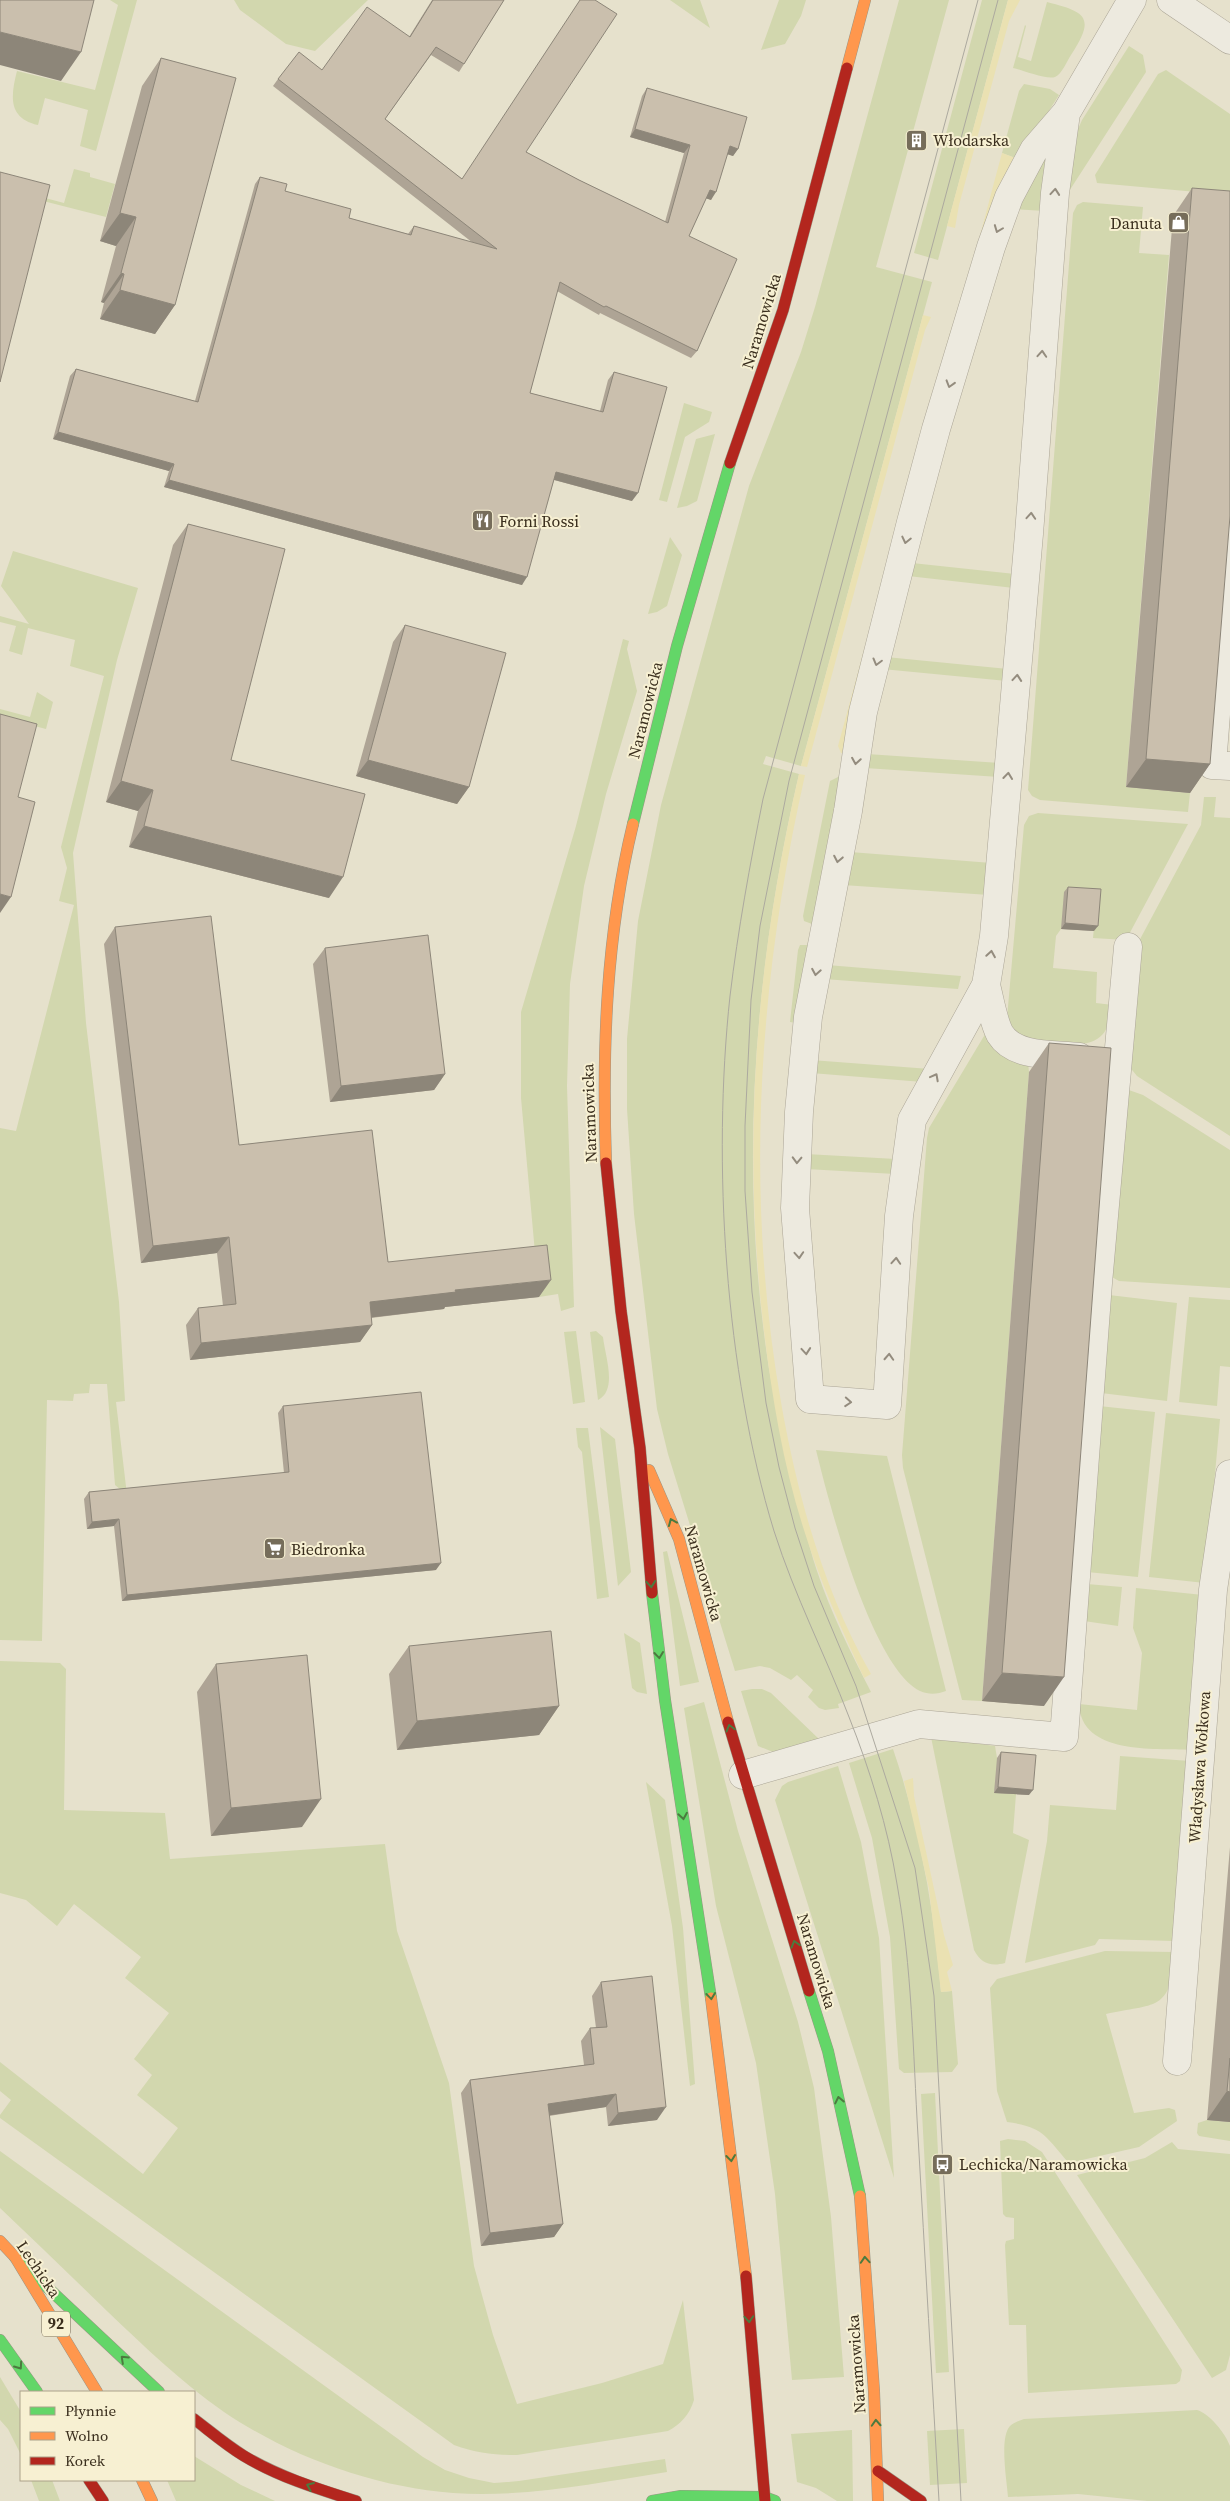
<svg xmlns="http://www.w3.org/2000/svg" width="1230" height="2501" font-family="'Source Serif 4',serif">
	<rect width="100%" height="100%" fill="#e6e1cc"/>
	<path fill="#d2d7ae" d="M110 0H137L96 151 80 146 88 110 45 98 38 125C7 118 11 95 17 71L95 90 118 5Z
		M234 0H368L315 51 286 44 240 10Z
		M670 0H700L710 28Z
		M779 0H806L801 16 785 44 761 50Z
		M899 0H949L876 267 932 282 801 766 766 756 763 764 799 774C754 969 738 1170 769 1369 774 1400 784 1431 791 1461 799 1497 805 1536 817 1571 831 1613 851 1653 871 1692L838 1704 839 1708 825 1710 819 1708 808 1697 813 1690 797 1675 791 1680 770 1668 760 1666 735 1671 668 1454 657 1409 634 1214 627 1109V1039L638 921 661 805 749 486 801 352 815 307Z
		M982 0H1008L938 260 914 253Z
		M1047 2C1086 12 1096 17 1071 55 1067 61 1062 74 1055 77 1047 80 1022 70 1013 68L1025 25 1026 26 1018 57 1031 61Z
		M1129 46 1143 55 1146 72 1064 199 1074 138 1082 120Z
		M1166 70 1230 114V195L1097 183 1095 175 1158 74Z
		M1024 84 1050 89 1059 95 1018 159 1002 153 1019 91Z
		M1044 158H1047L1045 211 1013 209Z
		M74 169 90 173V177L115 184 106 217 0 190V186L64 203Z
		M1083 202 1143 207 1139 253 1169 255 1126 787 1190 793 1188 812 1040 800 1032 796 1028 790 1073 213 1077 205Z
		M684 403 712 412 709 422 685 437 667 502 659 500Z
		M715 434 697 501 687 506 677 508 696 439Z
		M670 537 682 555 667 606 657 612 648 614Z
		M13 551 138 588 117 660 73 853 86 1023 119 1302 125 1401 116 1402 127 1495 115 1485 107 1384H90L89 1393 74 1394 73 1401 47 1400 42 1641 0 1640V1128L16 1131 74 905 59 901 67 868 61 847 104 676 70 666 75 640 28 628 22 655 9 651 16 626 0 622V616L29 624 1 586Z
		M912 563 1015 574 1014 588 908 576Z
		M623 639 629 641 627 649 637 691 606 794 584 886 570 984 567 1086 574 1307 561 1311 558 1294 539 1297 521 1098V1012L576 826Z
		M886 657 1008 669 1007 681 882 669Z
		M37 692 53 702 46 729 0 717V709L30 717Z
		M867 754 1000 763 999 777 865 768Z
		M842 775 796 1023 790 1022 798 950 800 945H809L812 924 804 921 803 916 830 781Z
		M1204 797H1216L1214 817 1230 818V1136L1137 1076 1128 1065 1138 943 1201 825Z
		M1038 813 1188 824 1126 940 1093 938 1097 895 1061 929 1056 936 1053 968 1097 972 1096 1003 1113 1005C1109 1042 1092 1046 1060 1044 1052 1044 1043 1045 1036 1043 1028 1041 1020 1035 1012 1031L1007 1018 1024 825 1029 816Z
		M850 852 992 863 989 895 843 885Z
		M827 965 961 976 958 989 824 979Z
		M987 1031 1028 1063 1029 1072 982 1701 962 1700 903 1468 902 1455 927 1138 929 1128Z
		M811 1060 930 1069 923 1082 811 1073Z
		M1126 1089 1143 1095 1230 1150V1288L1119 1281 1110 1276Z
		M806 1154 896 1159 895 1174 806 1169Z
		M1109 1295 1177 1303 1167 1401 1101 1393Z
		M1189 1297 1230 1300V1367L1220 1366 1217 1406 1179 1402Z
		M576 1331 585 1402 573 1404 564 1332Z
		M596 1331 603 1337C605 1356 618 1390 598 1400L590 1332Z
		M1099 1406 1155 1412 1138 1577 1087 1572Z
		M1166 1413 1220 1419 1205 1583 1149 1577Z
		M600 1427 615 1439 631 1572 618 1586Z
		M576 1428H588L609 1597 597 1599 582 1452 578 1447Z
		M816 1450 887 1456 946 1691C938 1694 929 1695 920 1691 871 1666 829 1503 816 1450Z
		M667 1551 699 1682 680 1686 663 1552Z
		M1087 1584 1122 1587 1118 1626 1084 1621Z
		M1136 1588 1203 1595 1191 1750C1154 1748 1081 1755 1079 1704L1137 1710 1142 1653 1133 1628Z
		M624 1633 640 1643 647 1694 637 1692 632 1688Z
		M0 1661 60 1663 66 1669 64 1810 165 1813 170 1859 385 1844 397 1931 449 2083 474 2266 493 2335 517 2404 602 2383 663 2364 683 2300 694 2400C690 2414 680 2425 668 2431L517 2455C494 2455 476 2453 454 2445L0 2118V2115L11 2100 0 2091V2062L143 2174 178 2128 137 2095 152 2075 134 2059 169 2013 125 1978 141 1957 74 1904 57 1926 26 1900 0 1893Z
		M752 1689H762L771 1693 820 1740 773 1752 758 1746 741 1691Z
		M704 1702 738 1831 798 2022 814 2088 831 2217 844 2377 792 2380 775 2194 756 2063 716 1906 684 1708Z
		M931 1737 995 1746 997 1758 1016 1794 1013 1833 1029 1840 1005 1963C990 1967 981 1963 974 1950Z
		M893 1749C920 1828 934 1909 941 1992L952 1991 958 2064 952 2072 904 2073 899 2069 890 1937 872 1838 849 1763Z
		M1120 1756 1190 1761 1174 1941 1099 1939 1095 1945 1025 1963 1047 1841 1050 1805 1116 1810Z
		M838 1766 861 1842 879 1938 894 2178 775 1800 782 1786 788 1782Z
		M646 1782 665 1800 683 1928 695 2084 690 2086 672 1926Z
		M1105 1951 1174 1952C1172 2013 1154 2003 1106 2014L1134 2113 1169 2108 1175 2110 1177 2121 1139 2147 1069 2163C1045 2136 1044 2127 1007 2122L997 2091 990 1988 997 1979Z
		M935 2093 949 2372 936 2373 921 2094Z
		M1207 2120 1230 2122V2141L1199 2136 1197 2133 1198 2123Z
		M1008 2139 1025 2141 1042 2152 1182 2370 1180 2381 1176 2384 1028 2393 1026 2325H1009L1005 2245 1006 2241 1014 2239V2218L1006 2217 1003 2214 1000 2141Z
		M1172 2142 1178 2149 1230 2154V2355L1226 2370 1212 2378 1077 2175 1145 2158Z
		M0 2151 423 2457 445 2470 469 2478 494 2483 519 2481 665 2459 667 2472C596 2483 525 2498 453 2493 373 2487 291 2457 224 2412 182 2383 145 2347 108 2312 72 2277 36 2242 0 2208Z
		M0 2377 21 2412V2455L8 2429 0 2420Z
		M1197 2410C1209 2413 1226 2434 1230 2446 1230 2456 1230 2489 1230 2501H1147L1078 2494 1008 2497C1007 2481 999 2438 1010 2426 1014 2422 1019 2421 1024 2419Z
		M964 2429 967 2483 930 2485 927 2431Z
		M852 2430 853 2501H837L816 2488 797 2482 791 2434Z
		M194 2456 241 2485 275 2501H176L167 2480H194Z
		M31 2480H52L60 2501H39Z"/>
	<path fill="#eae1b2" d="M1008 0H1020L1009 21 959 205 955 228 947 226Z
		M1002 153 1018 159 847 755 841 753 838 746 950 333C972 274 985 214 1002 153Z
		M923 315 931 317 925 330 807 767 801 766Z
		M799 774 805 775C758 983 744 1197 782 1408 799 1501 824 1591 871 1674L864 1678C841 1628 819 1579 803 1527 783 1464 772 1397 764 1331 741 1140 756 961 799 774Z
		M913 1778 914 1796 944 1935 953 1965 947 1972 952 1991 941 1992 929 1889 904 1781Z"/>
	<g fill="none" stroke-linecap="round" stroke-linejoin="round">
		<defs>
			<path id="street" d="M1171 0 1230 40
				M1066 113 1055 193 1029 534 994 936 986 985 912 1120 899 1216 887 1405 810 1399 795 1208 799 1112 808 1017 848 811 863 712 911 522 936 429 991 247 1009 197 1034 150 1066 113 1132 0
				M1230 536 1212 765 1230 766
				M986 985C990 1000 993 1021 1000 1034 1015 1058 1055 1054 1079 1057
				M743 1775 919 1724 1064 1737 1098 1283 1128 947
				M1177 2061 1213 1590 1230 1474"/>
			<path id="fast" d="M633 824 677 646 730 463
				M652 1593 665 1700 711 1998
				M809 1991 828 2051 860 2196
				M15 2257 159 2392
				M0 2340 37 2392
				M652 2501 681 2496 764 2497 775 2501"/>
			<path id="slow" d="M847 68 865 0
				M606 1163C602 1048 606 935 633 824
				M649 1470 679 1539 728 1722
				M711 1998 746 2276
				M860 2196 874 2391 878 2501
				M0 2241 15 2257 97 2392
				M142 2480 152 2501"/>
			<path id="jam" d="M730 463 783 310 847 68
				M606 1163 621 1311 640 1448 652 1593
				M728 1722 809 1991
				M746 2276 765 2501
				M194 2419C211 2432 226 2445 244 2456 279 2477 318 2489 356 2501
				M878 2471 921 2501
				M89 2480 103 2501"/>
		</defs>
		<use href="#street" stroke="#aba596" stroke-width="29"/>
		<use href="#fast" stroke="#9b9585" stroke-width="12"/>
		<use href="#slow" stroke="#9b9585" stroke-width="12"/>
		<use href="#jam" stroke="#9b9585" stroke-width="12"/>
		<use href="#street" stroke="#edeadf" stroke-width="28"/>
		<use href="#fast" stroke="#63d668" stroke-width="11"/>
		<use href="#slow" stroke="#ff974d" stroke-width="11"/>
		<use href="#jam" stroke="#b3261e" stroke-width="11"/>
		<path stroke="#aca99f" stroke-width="1" d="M939 2501C932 2379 925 2258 918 2136 913 2051 912 1968 897 1884 888 1828 870 1770 849 1717 825 1654 795 1597 774 1531 725 1371 712 1163 730 996 738 930 750 864 763 799L978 0
			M961 2501 934 1996 915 1868 856 1686 814 1586 795 1528 779 1467 766 1403 752 1292 745 1191V1126L751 1000 760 926 789 781 998 0"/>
	</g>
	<path fill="#aea495" d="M432 0H504L459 72 431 55 385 119 462 179 526 152 579 180 665 222 684 153 630 137 642 96 647 88 738 149 733 156 727 154 711 200 706 198 689 236 697 351 691 358 600 313 599 315 557 291 530 393 600 411 608 380 614 372 632 501 554 480 522 585 164 487 169 471 53 439 70 376 76 369 195 401 255 184 260 177 285 191 349 218 408 234 414 226 473 243 273 86 278 79 322 70 409 37Z
		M161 58 175 305 155 334 100 319 104 303 101 302 116 246 100 241 142 86Z
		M1192 188 1210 764 1190 793 1126 787 1173 216Z
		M188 524 231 760 329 898 129 847 138 811 106 802 173 545Z
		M405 625 469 787 457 804 356 776 393 642Z
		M1068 887 1094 931 1061 929 1064 892Z
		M115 927 239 1145 388 1262 539 1297 445 1307 444 1309 371 1318 372 1325 360 1342 190 1360 186 1325 198 1308 223 1306 217 1253 141 1263 104 944Z
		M325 948 445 1074 434 1090 330 1102 313 964Z
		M1049 1043 1044 1706 982 1701 1029 1072Z
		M283 1406 436 1570 122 1601 114 1526 87 1529 84 1499 89 1492 284 1473 278 1413Z
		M409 1646 559 1706 539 1735 397 1750 389 1674Z
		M216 1664 302 1827 211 1836 197 1692Z
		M1001 1752 1029 1795 994 1793 997 1758Z
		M1230 1847V2122L1207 2120Z
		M601 1982 657 2120 608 2126 606 2107 549 2116 563 2224 554 2237 481 2246 461 2093 470 2080 584 2065 581 2041 590 2028H596L592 1996Z"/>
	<path fill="#8d8679" d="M0 32 81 52 61 81 0 65Z
		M635 129 690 145 684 153 630 137Z
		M730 146 738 149 733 156 724 153Z
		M710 190 716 192 711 200 705 198Z
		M120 213 136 217 116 246 100 241Z
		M121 273 124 274 104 303 101 302Z
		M120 290 175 305 155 334 100 319Z
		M58 432 174 464 169 471 53 439Z
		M556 472 638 493 632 501 551 479Z
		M169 480 527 577 522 585 164 487Z
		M1146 759 1210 764 1190 793 1126 787Z
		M368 760 469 787 457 804 356 776Z
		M121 781 153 790 138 811 106 802Z
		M144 826 343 877 329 898 129 847Z
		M0 894 11 897 0 913Z
		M1065 923 1098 926 1094 931 1061 929Z
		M445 1074 434 1090 330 1102 341 1086Z
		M229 1237 217 1253 141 1263 153 1246Z
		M551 1280 539 1297 445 1307 444 1309 358 1319 370 1302 455 1290Z
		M372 1325 360 1342 190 1360 201 1343Z
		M119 1519 114 1526 87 1529 92 1522Z
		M441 1563 436 1570 122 1601 127 1595Z
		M1002 1673 1064 1677 1044 1706 982 1701Z
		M559 1706 539 1735 397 1750 417 1721Z
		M998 1787 1033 1790 1029 1795 994 1793Z
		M321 1799 302 1827 211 1836 231 1808Z
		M1227 2091 1230 2092V2122L1207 2120Z
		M616 2094 606 2107 538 2117 548 2104Z
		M666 2107 657 2120 608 2126 618 2113Z
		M563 2224 554 2237 481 2246 490 2233Z"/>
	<path fill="#cabfad" stroke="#8d8679" d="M0 0H94L81 52 0 32Z
		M433 0H504L464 64 436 47 385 119 462 179 580 0H595L617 14 526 152 579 180 668 223 690 145 635 129 647 88 747 117 738 149 730 146 716 192 710 190 689 236 737 259 697 351 606 306 604 307 560 282 530 393 603 412 614 372 667 387 638 493 556 472 527 577 169 480 174 464 58 432 76 369 198 402 260 177 287 184 285 191 351 209 349 218 411 235 414 226 497 249 278 79 299 52 322 70 367 7 410 37Z
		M161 58 236 78 175 305 120 290 124 274 121 273 136 217 120 213Z
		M0 172 50 185 0 382Z
		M1192 188 1230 191V516L1210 764 1146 759Z
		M188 524 285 549 231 760 365 794 343 877 144 826 153 790 121 781Z
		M405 625 506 653 469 787 368 760Z
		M0 714 37 724 18 797 35 802 11 897 0 894Z
		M1068 887 1101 889 1098 926 1065 923Z
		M211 916 239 1145 372 1130 388 1262 547 1245 551 1280 455 1290 456 1292 370 1302 372 1325 201 1343 198 1308 236 1304 229 1237 153 1246 115 927Z
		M428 935 445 1074 341 1086 325 948Z
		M1049 1043 1111 1048 1064 1677 1002 1673Z
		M421 1392 441 1563 127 1595 119 1519 92 1522 89 1492 289 1472 283 1406Z
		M551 1631 559 1706 417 1721 409 1646Z
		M307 1655 321 1799 231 1808 216 1664Z
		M1001 1752 1036 1755 1033 1790 998 1787Z
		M652 1976 666 2107 618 2113 616 2094 548 2104 563 2224 490 2233 470 2080 594 2064 590 2028 607 2027 601 1982Z
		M1230 2058V2092L1227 2091Z"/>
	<defs><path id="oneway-chevron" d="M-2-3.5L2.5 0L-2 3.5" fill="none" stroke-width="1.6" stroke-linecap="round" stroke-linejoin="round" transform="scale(1.25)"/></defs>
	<g stroke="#948c7e">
		<use href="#oneway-chevron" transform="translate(1055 192) rotate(-85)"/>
		<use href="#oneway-chevron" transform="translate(998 229) rotate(111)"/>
		<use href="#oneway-chevron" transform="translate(1042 354) rotate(-86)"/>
		<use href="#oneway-chevron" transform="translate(950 384) rotate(107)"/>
		<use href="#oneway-chevron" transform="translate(1031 516) rotate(-86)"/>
		<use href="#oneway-chevron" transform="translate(906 540) rotate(103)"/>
		<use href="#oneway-chevron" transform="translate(877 662) rotate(105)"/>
		<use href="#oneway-chevron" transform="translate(1017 678) rotate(-85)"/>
		<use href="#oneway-chevron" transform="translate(856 761) rotate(99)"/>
		<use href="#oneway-chevron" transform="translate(1008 776) rotate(-84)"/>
		<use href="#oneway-chevron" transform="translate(838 859) rotate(101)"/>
		<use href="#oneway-chevron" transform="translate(991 954) rotate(-81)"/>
		<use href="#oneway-chevron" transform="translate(816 972) rotate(100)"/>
		<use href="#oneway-chevron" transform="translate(935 1077) rotate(-62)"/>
		<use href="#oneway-chevron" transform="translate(797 1160) rotate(92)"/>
		<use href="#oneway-chevron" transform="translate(799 1255) rotate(86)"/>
		<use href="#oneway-chevron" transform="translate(896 1261) rotate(-86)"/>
		<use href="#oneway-chevron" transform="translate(806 1351) rotate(85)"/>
		<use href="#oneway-chevron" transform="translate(889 1357) rotate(-87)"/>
		<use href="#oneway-chevron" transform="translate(848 1402) rotate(4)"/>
	</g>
	<g stroke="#4c7a3f">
		<use href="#oneway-chevron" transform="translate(672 1522) rotate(-113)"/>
		<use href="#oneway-chevron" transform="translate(651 1584) rotate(85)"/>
		<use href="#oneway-chevron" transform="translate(659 1655) rotate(83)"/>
		<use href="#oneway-chevron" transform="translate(730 1728) rotate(-105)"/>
		<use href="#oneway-chevron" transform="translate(683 1816) rotate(81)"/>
		<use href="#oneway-chevron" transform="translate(795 1944) rotate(-107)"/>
		<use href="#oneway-chevron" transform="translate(711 1996) rotate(83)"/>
		<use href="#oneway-chevron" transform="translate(839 2100) rotate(-102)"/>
		<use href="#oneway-chevron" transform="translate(731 2158) rotate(83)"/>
		<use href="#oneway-chevron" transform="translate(865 2260) rotate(-94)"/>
		<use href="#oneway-chevron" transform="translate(749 2319) rotate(86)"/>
		<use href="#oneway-chevron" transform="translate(124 2359) rotate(-137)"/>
		<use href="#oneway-chevron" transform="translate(19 2366) rotate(55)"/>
		<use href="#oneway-chevron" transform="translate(876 2423) rotate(-93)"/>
		<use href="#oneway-chevron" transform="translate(310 2486) rotate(-157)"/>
	</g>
	<defs>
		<symbol id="building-square" viewBox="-11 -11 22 22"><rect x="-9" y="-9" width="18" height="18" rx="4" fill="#766d5a" stroke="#f7f0d2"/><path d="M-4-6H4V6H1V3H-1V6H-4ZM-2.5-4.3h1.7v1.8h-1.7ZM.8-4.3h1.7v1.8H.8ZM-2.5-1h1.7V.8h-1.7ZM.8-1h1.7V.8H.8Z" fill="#fff"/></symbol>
		<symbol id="shop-square" viewBox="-11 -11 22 22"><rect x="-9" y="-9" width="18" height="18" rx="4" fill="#766d5a" stroke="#f7f0d2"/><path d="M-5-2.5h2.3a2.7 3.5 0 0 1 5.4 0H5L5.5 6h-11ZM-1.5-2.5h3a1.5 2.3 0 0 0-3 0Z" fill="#fff"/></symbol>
		<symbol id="restaurant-square" viewBox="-11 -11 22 22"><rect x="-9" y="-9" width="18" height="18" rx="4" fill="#766d5a" stroke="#f7f0d2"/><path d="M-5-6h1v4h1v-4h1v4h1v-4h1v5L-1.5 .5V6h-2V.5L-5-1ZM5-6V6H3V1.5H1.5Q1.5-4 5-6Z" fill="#fff"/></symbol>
		<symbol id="supermarket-square" viewBox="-11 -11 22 22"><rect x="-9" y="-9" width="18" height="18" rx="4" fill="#766d5a" stroke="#f7f0d2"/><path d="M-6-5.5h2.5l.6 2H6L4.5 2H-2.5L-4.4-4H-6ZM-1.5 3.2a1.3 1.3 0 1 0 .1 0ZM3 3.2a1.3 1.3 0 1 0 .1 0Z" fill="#fff"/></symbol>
		<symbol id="bus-square" viewBox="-11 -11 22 22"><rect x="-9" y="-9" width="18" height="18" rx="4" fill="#766d5a" stroke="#f7f0d2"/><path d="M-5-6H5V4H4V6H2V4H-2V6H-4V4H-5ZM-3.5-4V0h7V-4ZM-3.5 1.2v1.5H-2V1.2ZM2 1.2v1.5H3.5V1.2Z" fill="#fff"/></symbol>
	</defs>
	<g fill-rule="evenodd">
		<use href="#building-square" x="904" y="128" width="25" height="25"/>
		<use href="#shop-square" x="1166" y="210" width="25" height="25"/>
		<use href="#restaurant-square" x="470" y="508" width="25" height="25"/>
		<use href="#supermarket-square" x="262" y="1536" width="25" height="25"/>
		<use href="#bus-square" x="930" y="2152" width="25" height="25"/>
	</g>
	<g text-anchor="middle" stroke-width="4" stroke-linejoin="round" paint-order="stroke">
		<rect fill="#f7f0d2" stroke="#736853" stroke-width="1" x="42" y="2311.5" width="28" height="25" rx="4"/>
		<g font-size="15" font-weight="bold" fill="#3a2e1d">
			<text x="56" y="2329">92</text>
		</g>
		<g font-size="16" fill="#3a2e1d" stroke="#f7f0d2" text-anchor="start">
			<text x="933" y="146">Włodarska</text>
			<text x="1162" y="229" text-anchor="end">Danuta</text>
			<text x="499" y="527">Forni Rossi</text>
			<text x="291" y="1555">Biedronka</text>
			<text x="959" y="2170">Lechicka/Naramowicka</text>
		</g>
		<g font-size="16" fill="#3a2e1d" stroke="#f7f0d2">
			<text transform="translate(761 321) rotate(-73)" y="6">Naramowicka</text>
			<text transform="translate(645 710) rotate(-76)" y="6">Naramowicka</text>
			<text transform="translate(589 1113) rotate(-92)" y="6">Naramowicka</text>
			<text transform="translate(704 1573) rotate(74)" y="6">Naramowicka</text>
			<text transform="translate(1199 1767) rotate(-86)" y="6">Władysława Wołkowa</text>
			<text transform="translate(817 1961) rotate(73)" y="6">Naramowicka</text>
			<text transform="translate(39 2269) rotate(56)" y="6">Lechicka</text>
			<text transform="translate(856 2364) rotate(-94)" y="6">Naramowicka</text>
		</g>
	</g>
	<rect x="20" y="2391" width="175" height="90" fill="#f7f0d2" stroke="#aba28a"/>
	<rect x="30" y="2407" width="25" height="8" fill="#63d668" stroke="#aba28a"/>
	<text x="65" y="2416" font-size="15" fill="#3a2e1d">Płynnie</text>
	<rect x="30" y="2432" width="25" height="8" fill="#ff974d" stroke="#aba28a"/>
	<text x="65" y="2441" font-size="15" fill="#3a2e1d">Wolno</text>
	<rect x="30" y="2457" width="25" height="8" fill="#b3261e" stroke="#aba28a"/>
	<text x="65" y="2466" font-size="15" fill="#3a2e1d">Korek</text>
</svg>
